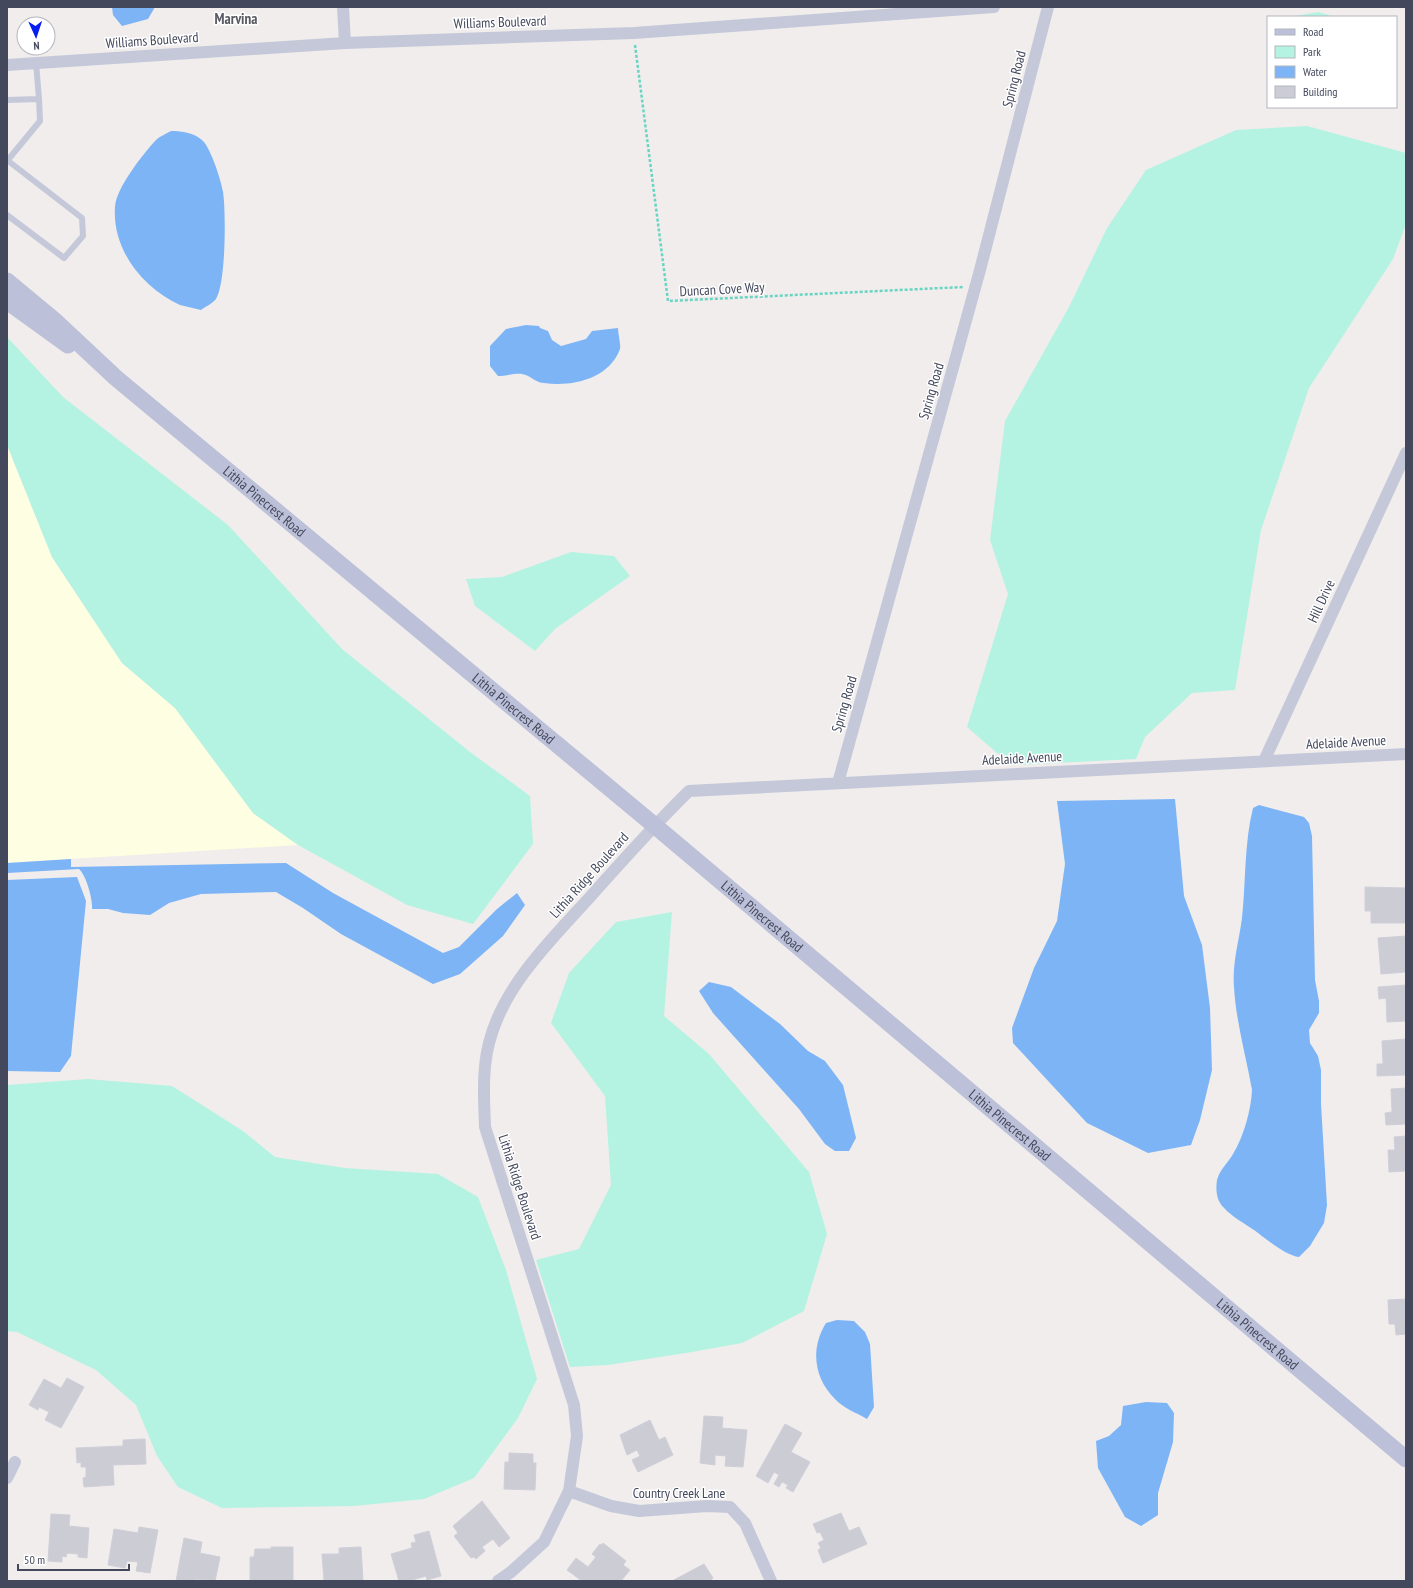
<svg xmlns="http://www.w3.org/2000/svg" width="1413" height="1588" font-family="'PT Sans Narrow',sans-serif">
	<rect width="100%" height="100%" fill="#f0edec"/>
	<path fill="#fdfee2" d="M7 445 52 557 122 663 175 708 253 813 298 845 7 863Z"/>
	<path fill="#b4f3e1" d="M1318 12 1329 15 1330 17H1290Z
		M1307 126 1406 153V224L1393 259 1309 388 1261 530 1235 690 1192 693 1145 737 1136 759 1015 765 997 753 967 727 1008 594 990 540 1005 421 1069 307 1107 228 1146 170 1236 130Z
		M7 337 63 397 228 525 342 649 470 752 530 796 533 844 473 924 407 905 298 845 253 813 175 708 122 663 52 557 7 445Z
		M571 552 614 556 630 576 555 629 535 651 475 606 466 579 502 577Z
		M672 912 664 1016 709 1054 809 1172 827 1234 804 1311 742 1343 692 1352 608 1365 570 1367 536 1260 579 1249 611 1185 605 1096 551 1023 569 973 616 922Z
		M88 1079 172 1086 243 1131 275 1157 345 1168 438 1174 478 1197 506 1270 537 1379 518 1418 474 1478 424 1499 354 1506 222 1508 178 1487 157 1456 136 1405 96 1370 17 1332 7 1331V1085Z"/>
	<path fill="#7cb4f6" d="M112 7H155L148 19 122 26 113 15Z
		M171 131C182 131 195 133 203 141 211 149 221 180 223 192 226 211 226 283 216 299 213 303 205 307 201 310 194 308 187 307 180 305 143 288 112 250 115 207 116 188 143 154 156 140 160 136 166 134 171 131Z
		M526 325 539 326 540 328 548 331 552 340 561 346 586 339 592 331 618 328C618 334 621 344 620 349 609 379 572 387 544 383 536 383 530 375 522 374 515 373 505 376 498 376L490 366V346L506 329Z
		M1175 799 1184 896 1202 945 1210 1008 1212 1070 1200 1120 1191 1145 1148 1153 1087 1123 1013 1043 1012 1028 1034 968 1057 921 1065 864 1057 801Z
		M1259 805 1304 817 1309 823 1312 836 1315 980 1319 1001V1013L1309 1030 1310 1043 1318 1056 1321 1070V1104L1327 1205 1324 1223 1310 1246 1299 1257C1286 1256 1265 1238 1254 1230 1244 1223 1225 1213 1219 1201 1216 1195 1216 1186 1217 1180 1220 1169 1228 1163 1233 1154 1244 1136 1251 1110 1252 1090 1246 1056 1236 1022 1234 987 1232 964 1239 941 1242 918 1246 882 1244 844 1253 808Z
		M71 859V867L286 863 333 893 443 953 459 947 497 909 517 893 525 905 503 936 460 974 433 984 341 934 303 908 276 892 201 894 169 903 150 915 123 913 108 909H92C93 899 86 875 79 869L7 873V863Z
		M77 877 86 901 71 1056 60 1072 7 1071V880Z
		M709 982 731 987 780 1024 808 1051 825 1061 843 1085 856 1138 849 1151H835L825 1144 799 1109 713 1013 699 991Z
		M837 1320 854 1321 865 1332 870 1344 874 1407 867 1419C857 1413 843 1408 835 1399 814 1378 810 1349 826 1323Z
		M1146 1402 1167 1403 1174 1413 1173 1442 1158 1493V1515L1141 1526 1125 1517 1098 1468 1096 1441 1109 1436 1121 1425 1123 1406Z"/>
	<path fill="#ccccd5" stroke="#d0cfd9" d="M1365 887 1406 888V923H1371V911H1365Z
		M1406 936V972L1381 974 1378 938Z
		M1406 985V1021L1387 1022 1386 998 1379 999 1378 987Z
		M1406 1039V1075L1377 1076V1064H1383L1382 1041Z
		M1406 1088V1124L1386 1125 1385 1113 1392 1112 1391 1089Z
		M1406 1136V1171L1389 1172 1388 1150H1395L1394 1137Z
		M1406 1299V1334L1396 1335 1395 1324H1389L1388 1300Z
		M67 1378 84 1387 61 1428 45 1420 49 1412 39 1407 38 1410 29 1405 44 1379 61 1388Z
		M704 1416 723 1417 722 1428 747 1430 743 1467 725 1466 726 1456 715 1455V1465L700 1463Z
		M650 1420 659 1440 665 1437 673 1455 638 1472 632 1460 640 1456 637 1450 627 1455 620 1435Z
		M785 1424 802 1433 791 1452 810 1462 793 1492 786 1488 788 1485 782 1482 779 1487 774 1484 779 1475 774 1472 768 1483 756 1476Z
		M145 1439 146 1464 113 1465 114 1485 84 1487 83 1478 86 1477V1467H81V1462L77 1463 76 1448 123 1446V1440Z
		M509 1453 533 1454V1463H536L535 1490 504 1489 505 1462H509Z
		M482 1501 510 1538 499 1547 493 1539 482 1547 485 1551 476 1559 474 1557 471 1558 454 1536 458 1533 453 1526Z
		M841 1513 849 1531 859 1527 867 1544 823 1563 818 1550 821 1548 818 1543 824 1540 820 1532 817 1533 813 1524Z
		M51 1514 70 1515 69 1526 89 1528 87 1558 78 1557V1554L67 1553 66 1557 62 1556V1562L48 1561Z
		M139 1527 158 1530 150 1573 136 1571 138 1562 127 1561 125 1568 108 1565 114 1529 138 1533Z
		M429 1531 441 1576 427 1580 426 1576 409 1581H399L391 1554 412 1548 411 1543 416 1542 414 1535Z
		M184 1538 202 1542 200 1553 220 1557 215 1581 196 1579 195 1581H176Z
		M603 1543 626 1561 623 1565 630 1570 621 1581H582L567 1570 576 1558 588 1567 596 1557 592 1554 600 1544 602 1545Z
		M271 1547H293V1581H250V1557H254L255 1549H271Z
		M361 1547 363 1581H324L322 1554H339V1548Z
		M704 1564 713 1578 710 1581H672Z"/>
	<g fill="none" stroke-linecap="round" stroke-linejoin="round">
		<path stroke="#68d5c3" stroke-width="2.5" stroke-dasharray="3 2" stroke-linecap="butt" d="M635 45 668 301 963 287"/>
		<path stroke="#c4c8d9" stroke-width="6" d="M36 63 39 99
			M7 100 39 99 40 121 7 161
			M7 215 64 258 83 236 82 218 7 160"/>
		<path stroke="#c4c8d9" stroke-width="12" d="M343 7 345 43
			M7 65 345 43 634 33 994 7
			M1264 761 1406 453
			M838 783 980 270 1048 7
			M7 1478 15 1462
			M569 1491 611 1506 639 1511 707 1506 730 1507 745 1523 771 1581
			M498 1581 511 1572 544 1542 569 1491 577 1436 574 1405 485 1127C484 1098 482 1071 489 1043 503 986 552 939 590 897 622 861 654 825 689 791L1406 754"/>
		<g stroke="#bcc0d8" stroke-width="17">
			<path id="s1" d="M7 281 54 320 116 378 654 825 1406 1459"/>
			<path d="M7 301 68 345"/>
		</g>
	</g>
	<g text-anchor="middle" stroke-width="3" stroke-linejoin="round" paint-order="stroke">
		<g font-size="14" fill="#43485c" stroke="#fff">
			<text transform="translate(500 22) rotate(-2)" y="5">Williams Boulevard</text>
			<text transform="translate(152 40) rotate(-4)" y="5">Williams Boulevard</text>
			<text transform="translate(1014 79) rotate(-76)" y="5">Spring Road</text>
			<text transform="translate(722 289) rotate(-3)" y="5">Duncan Cove Way</text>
			<text transform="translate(931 391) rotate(-74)" y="5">Spring Road</text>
			<text dy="5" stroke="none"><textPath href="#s1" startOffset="339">Lithia Pinecrest Road</textPath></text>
			<text transform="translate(1321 601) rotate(-65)" y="5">Hill Drive</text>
			<text transform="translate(844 704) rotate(-74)" y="5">Spring Road</text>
			<text dy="5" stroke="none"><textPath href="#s1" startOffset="663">Lithia Pinecrest Road</textPath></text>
			<text transform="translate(1346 742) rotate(-3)" y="5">Adelaide Avenue</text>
			<text transform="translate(1022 758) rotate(-3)" y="5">Adelaide Avenue</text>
			<text transform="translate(589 875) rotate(-48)" y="5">Lithia Ridge Boulevard</text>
			<text dy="5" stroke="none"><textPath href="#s1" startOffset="987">Lithia Pinecrest Road</textPath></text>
			<text dy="5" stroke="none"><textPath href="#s1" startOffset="1311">Lithia Pinecrest Road</textPath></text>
			<text transform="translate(520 1187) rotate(72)" y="5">Lithia Ridge Boulevard</text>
			<text dy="5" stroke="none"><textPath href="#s1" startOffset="1635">Lithia Pinecrest Road</textPath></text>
			<text x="679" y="1498">Country Creek Lane</text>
		</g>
		<g font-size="15" font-weight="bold" fill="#585962" stroke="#fff">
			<text x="236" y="24">Marvina</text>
		</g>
	</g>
	<rect width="1413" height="1588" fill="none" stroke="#43485c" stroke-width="16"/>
	<rect x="1267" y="16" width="130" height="92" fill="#ffffff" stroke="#b4b6be"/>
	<rect x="1275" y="29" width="20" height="6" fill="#bcc0d8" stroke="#b4b6be"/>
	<text x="1303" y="36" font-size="12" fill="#43485c">Road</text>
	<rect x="1275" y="46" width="20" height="12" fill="#b4f3e1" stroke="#b4b6be"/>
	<text x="1303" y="56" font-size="12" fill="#43485c">Park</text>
	<rect x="1275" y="66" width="20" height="12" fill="#7cb4f6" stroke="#b4b6be"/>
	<text x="1303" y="76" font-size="12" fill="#43485c">Water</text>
	<rect x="1275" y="86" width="20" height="12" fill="#ccccd5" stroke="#b4b6be"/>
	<text x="1303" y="96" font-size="12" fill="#43485c">Building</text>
	<g transform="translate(36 36) rotate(177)"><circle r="19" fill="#ffffff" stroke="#b4b6be"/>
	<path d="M0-3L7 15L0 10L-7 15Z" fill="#051ef1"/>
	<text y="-6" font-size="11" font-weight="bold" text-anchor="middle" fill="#43485c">N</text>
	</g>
	<path d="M18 1564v6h111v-6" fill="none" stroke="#43485c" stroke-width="2"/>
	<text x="24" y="1564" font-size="12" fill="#43485c" stroke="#ffffff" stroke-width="3" paint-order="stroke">50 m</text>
</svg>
